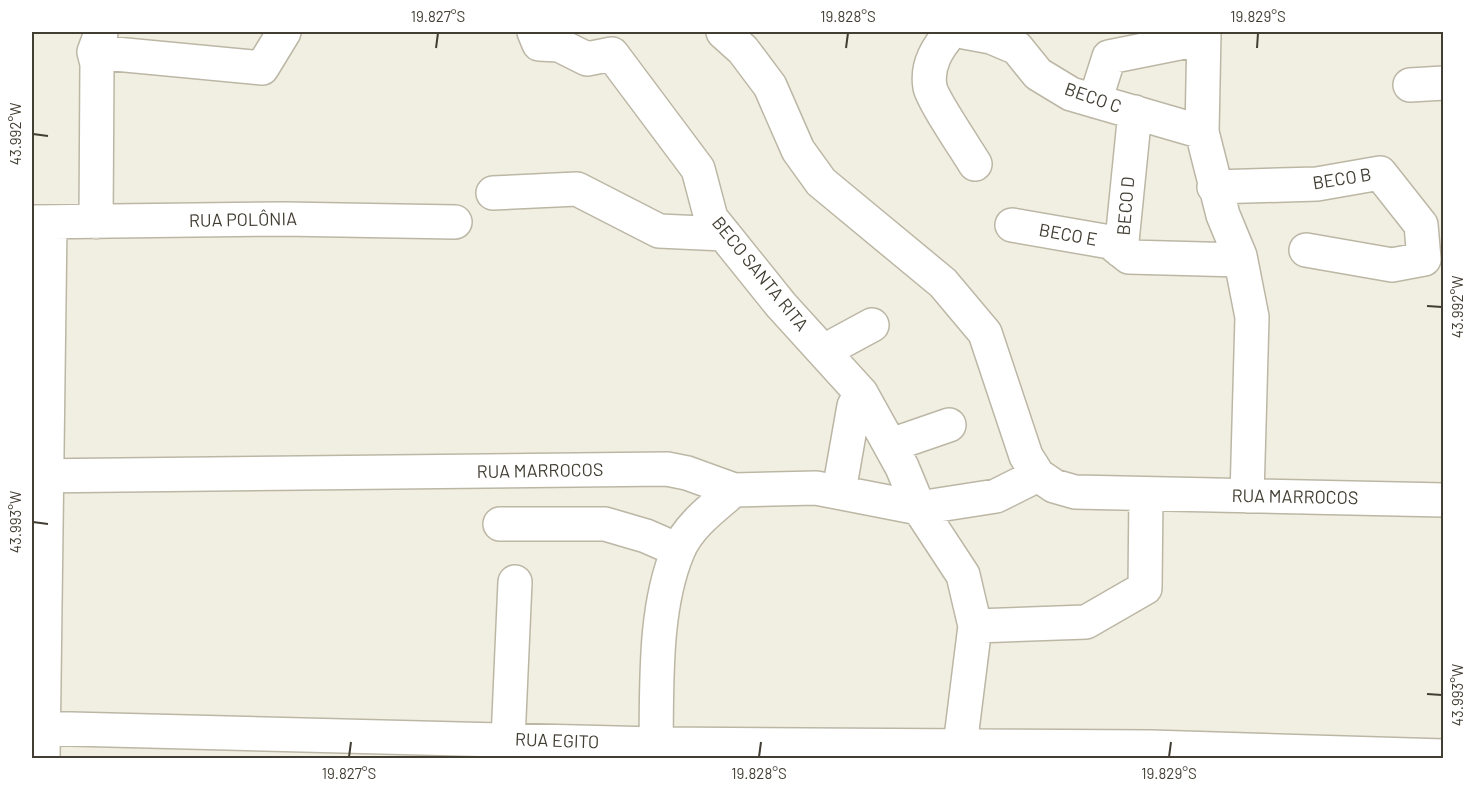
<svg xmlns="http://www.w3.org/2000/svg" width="1475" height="790" font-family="Barlow,sans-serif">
	<rect width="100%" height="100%" fill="#f1eee2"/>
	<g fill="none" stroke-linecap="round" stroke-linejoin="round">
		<defs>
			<path id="minor" d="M534 32 539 44 559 45 587 59 612 54 698 169 711 218 781 305 861 393 902 467 919 508 963 575 975 626 960 746
				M723 32 743 50 770 86 798 150 821 182 943 283 985 333 1026 456 1038 475 1054 486 1075 492 1444 500
				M951 32C938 47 926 65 930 87 932 99 966 149 975 164
				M964 32 991 37 1017 48 1038 74 1071 94 1202 132
				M1204 32 1202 132 1223 215 1240 256 1252 317 1247 496
				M94 52 262 68 284 32
				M1410 85 1444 83
				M1095 101 1109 57 1204 38
				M1214 187 1317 184 1380 173 1421 225
				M493 193 577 189 659 231 724 234
				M32 222 284 219 455 222
				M96 222 97 64 94 52 101 33
				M1012 225 1110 242 1129 257 1240 260
				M1306 250 1392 265 1424 259 1421 225
				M1121 251 1135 112
				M824 351 872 325
				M891 445 949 425
				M32 476 667 469 687 473 734 490 816 488 919 508 996 496 1038 475
				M839 491 854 406 861 393
				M500 524H605L646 536 678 550
				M975 626 1086 622 1145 588 1146 495
				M32 728 656 744 1151 747 1444 756
				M508 740 515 582
				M656 744C657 683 654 608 678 551 688 526 714 507 734 490
				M43 758 50 223"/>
		</defs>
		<use href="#minor" stroke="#bcb7a5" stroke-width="36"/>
		<use href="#minor" stroke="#fff" stroke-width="33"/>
	</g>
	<path fill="none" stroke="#423e33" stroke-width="2" d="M436 48 438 33M846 48 848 33M1257 48 1258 33M33 134 48 136M1427 306 1442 307M33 522 48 524M1427 694 1442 695M349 757 351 742M759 757 761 742M1169 757 1171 742"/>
	<g text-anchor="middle" stroke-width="6" stroke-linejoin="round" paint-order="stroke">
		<g font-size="18" fill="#423e33" stroke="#fff">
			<text transform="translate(1093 98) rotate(19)" y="6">BECO C</text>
			<text transform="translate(1342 179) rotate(-9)" y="6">BECO B</text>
			<text transform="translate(1126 206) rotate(-85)" y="6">BECO D</text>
			<text transform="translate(243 220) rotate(-1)" y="6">RUA POLÔNIA</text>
			<text transform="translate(1068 235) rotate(10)" y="6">BECO E</text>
			<text transform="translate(760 274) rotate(51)" y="6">BECO SANTA RITA</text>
			<text transform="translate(540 471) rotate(-1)" y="6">RUA MARROCOS</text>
			<text transform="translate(1295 497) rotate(1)" y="6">RUA MARROCOS</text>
			<text transform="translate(557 741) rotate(2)" y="6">RUA EGITO</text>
		</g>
	</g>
	<rect width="1475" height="790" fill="none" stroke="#ffffff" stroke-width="66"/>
	<rect x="33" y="33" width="1409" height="724" fill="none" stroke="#423e33" stroke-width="2"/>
	<g font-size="15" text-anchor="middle" fill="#423e33">
		<text x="438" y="22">19.827°S</text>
		<text x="848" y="22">19.828°S</text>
		<text x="1258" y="22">19.829°S</text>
		<text transform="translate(16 134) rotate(-90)" y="5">43.992°W</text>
		<text transform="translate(1458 307) rotate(-90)" y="5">43.992°W</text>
		<text transform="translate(16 522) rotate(-90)" y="5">43.993°W</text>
		<text transform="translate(1458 695) rotate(-90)" y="5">43.993°W</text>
		<text x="349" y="779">19.827°S</text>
		<text x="759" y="779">19.828°S</text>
		<text x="1169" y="779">19.829°S</text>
	</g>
</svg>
